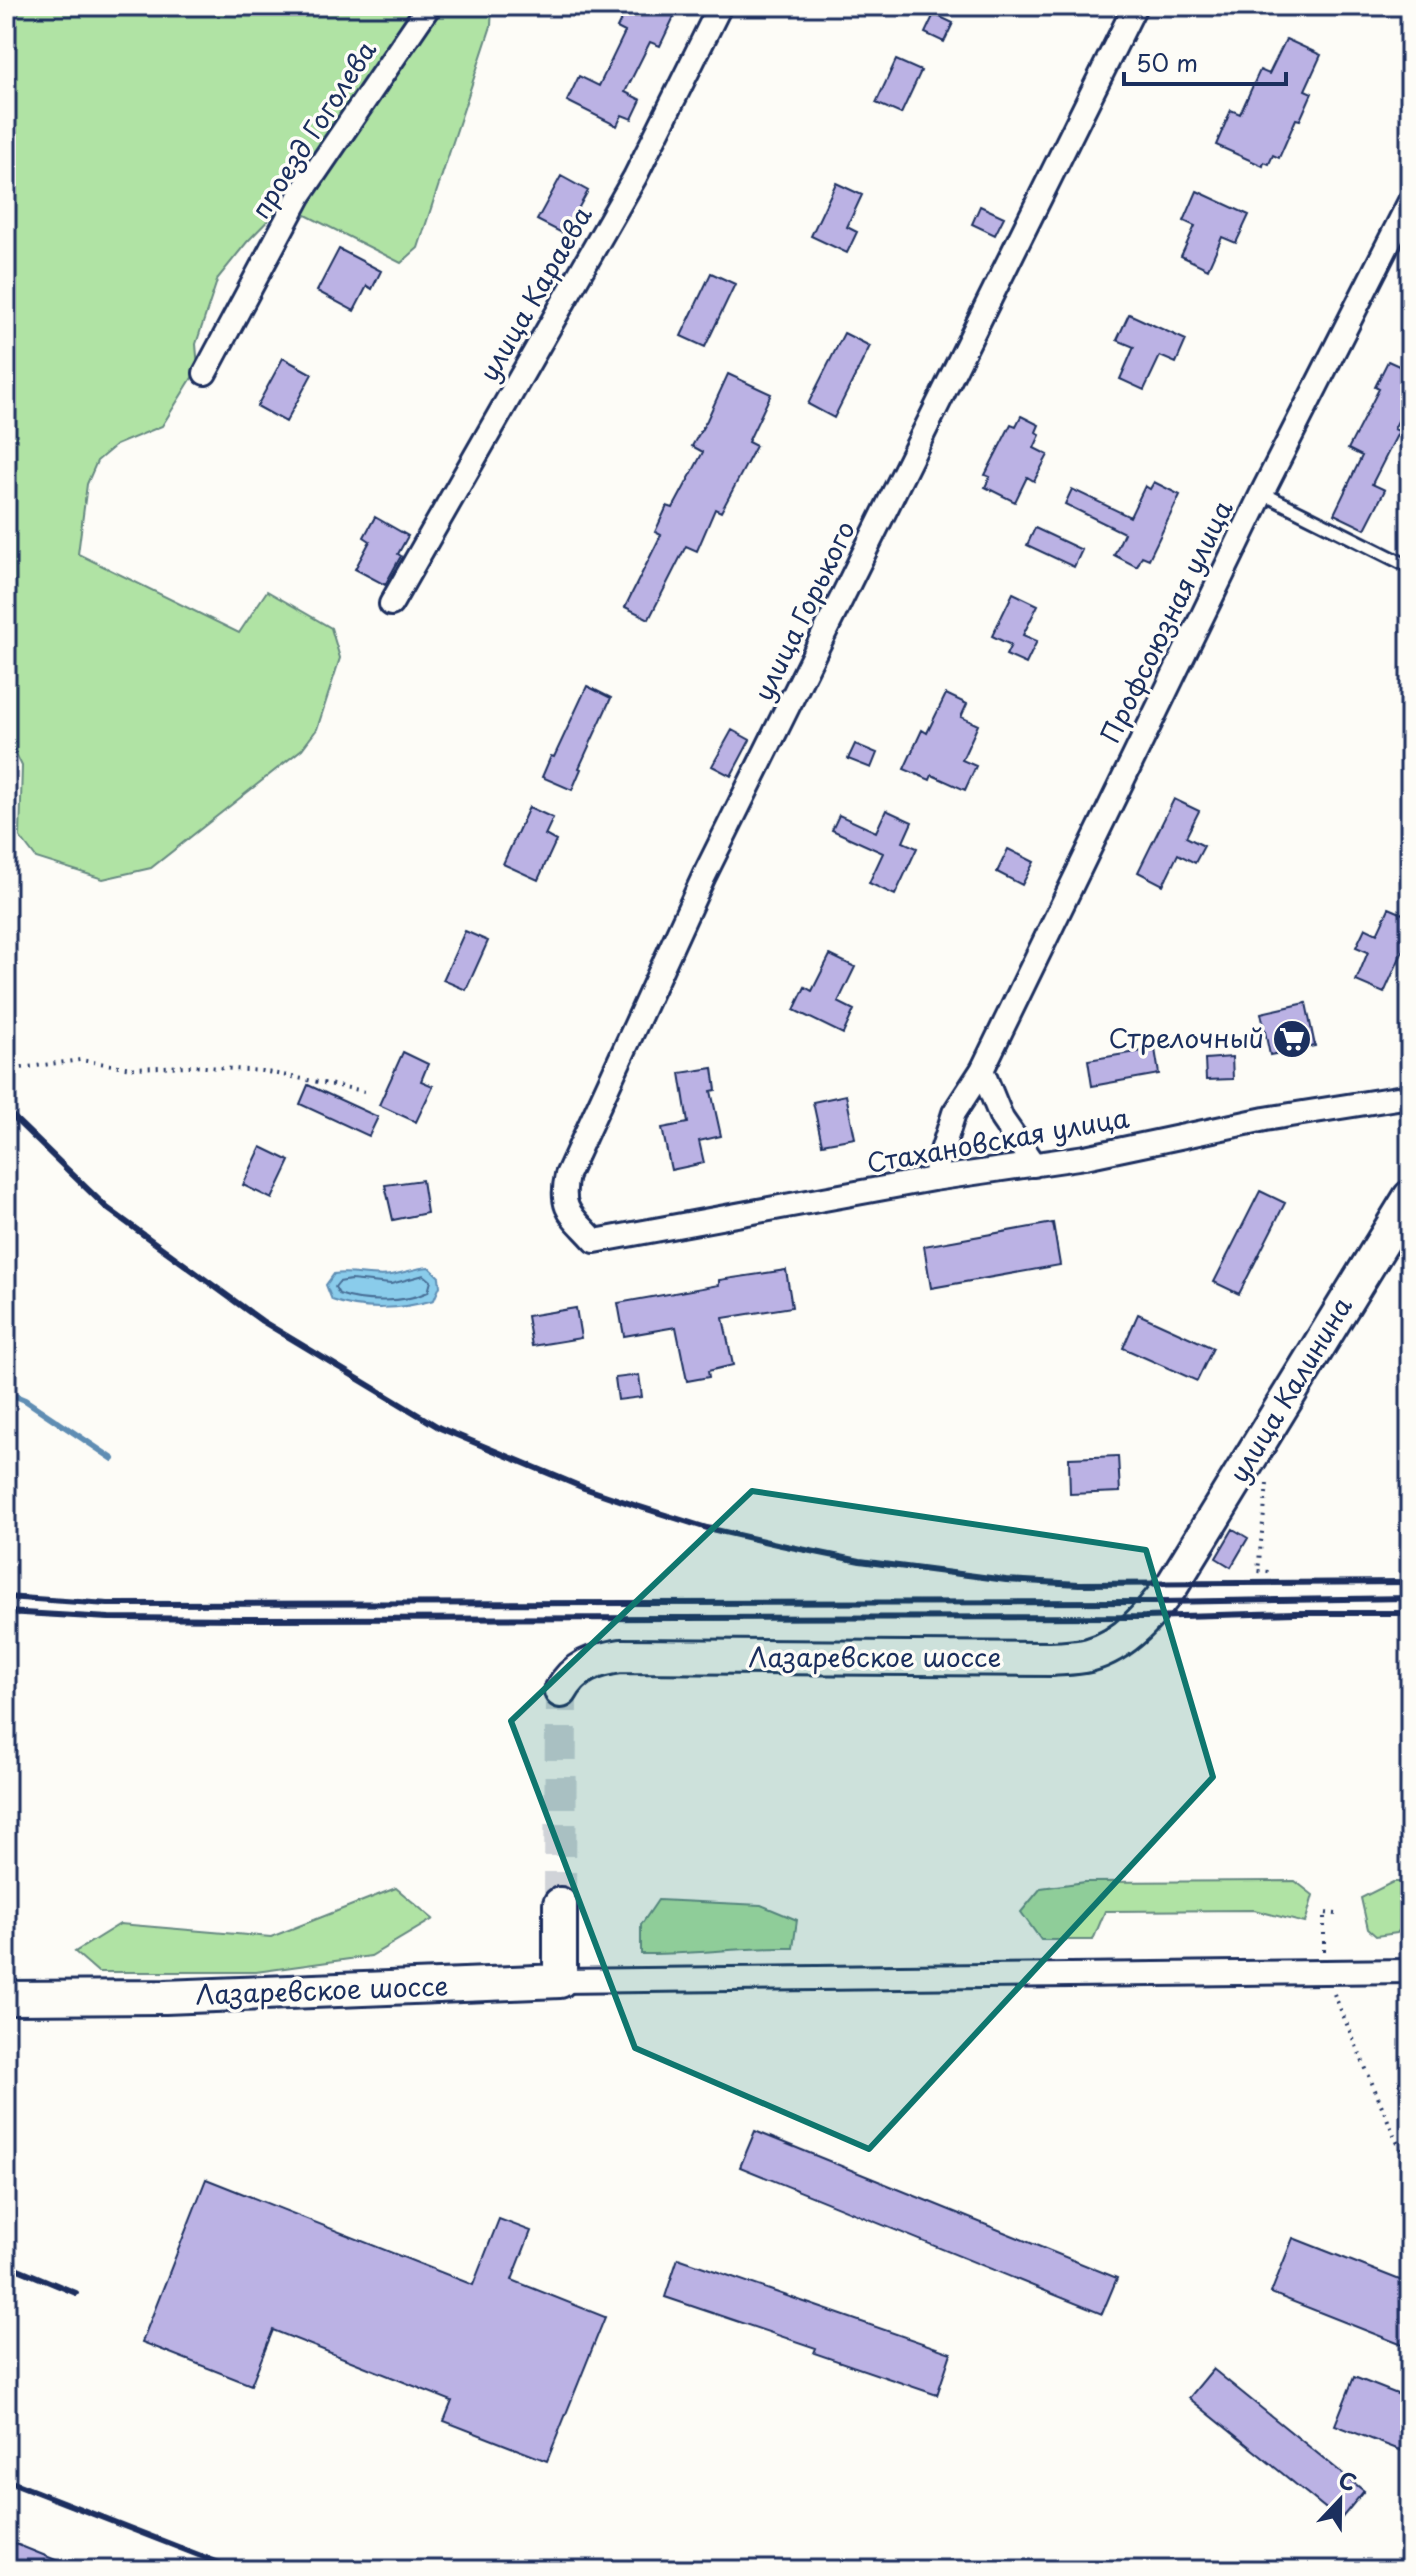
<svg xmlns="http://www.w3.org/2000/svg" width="1416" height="2576" font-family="'Playpen Sans',sans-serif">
	<rect width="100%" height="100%" fill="#fdfcf7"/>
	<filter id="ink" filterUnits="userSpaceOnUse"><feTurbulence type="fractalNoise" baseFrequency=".0125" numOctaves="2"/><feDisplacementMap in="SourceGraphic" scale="16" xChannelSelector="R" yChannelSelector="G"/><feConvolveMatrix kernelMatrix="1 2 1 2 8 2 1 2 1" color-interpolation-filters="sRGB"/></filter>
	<g filter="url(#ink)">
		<path fill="#b0e3a4" stroke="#668981" stroke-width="2" d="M6 6H492L491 26 418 248 401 263 284 204 247 242 218 278 196 344 198 368 162 426 116 445 97 461 87 484 78 554 239 633 267 591 331 628 340 658 317 729 302 749 151 868 103 879 36 858 20 837 22 766 12 746 6 741Z
			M1295 1881 1313 1895 1305 1923 1254 1910 1105 1911 1093 1940H1041L1021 1912 1041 1888 1085 1882Z
			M1393 1882H1410V1918L1397 1933 1376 1936 1368 1929 1361 1898Z
			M396 1888 433 1919 371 1956 256 1972H98L75 1952 120 1924 271 1937Z
			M658 1900 761 1905 797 1920 793 1948C741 1947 692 1955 641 1954V1925Z"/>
		<path fill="#8acceb" stroke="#5e8db3" stroke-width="2" d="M429 1267 439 1277 440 1286 434 1300C402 1309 364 1312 332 1300L326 1285 334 1274C353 1271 373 1278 391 1275 404 1273 416 1268 429 1267Z"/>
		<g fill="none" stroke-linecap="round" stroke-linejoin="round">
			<path stroke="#476e96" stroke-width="2" d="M424 1275 431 1281 428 1292C405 1303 363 1303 339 1294L335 1287 339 1282 351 1280 391 1284Z"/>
			<path stroke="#5e8db3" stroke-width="6" d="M6 1392 25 1400 113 1459"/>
		</g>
		<path fill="#bbb2e4" stroke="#1b2f5e" stroke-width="2" d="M628 6H679L660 46 650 42 625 92 641 100 632 119 622 115 617 126 567 101 579 76 599 86 625 32 617 28Z
			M934 14 953 23 944 42 925 33Z
			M1286 39 1321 55 1305 90 1312 93 1300 120 1296 119 1279 158 1273 155 1269 164 1264 162 1263 166 1216 145 1231 110 1240 114 1260 70 1269 74Z
			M896 60 921 71 901 114 876 103Z
			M561 176 588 191 564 234 537 220Z
			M836 183 862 195 847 227 857 232 847 253 811 236Z
			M1197 191 1249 215 1236 243 1222 237 1208 269 1181 256 1195 226 1184 221Z
			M980 206 1004 217 995 235 972 224Z
			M339 249 381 271 372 289 367 286 354 311 317 291Z
			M711 273 735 284 705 347 681 336Z
			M1129 314 1186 340 1176 363 1160 356 1144 390 1120 379 1134 347 1117 340Z
			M844 333 870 346 834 418 808 404Z
			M283 358 312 374 286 422 257 406Z
			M1388 361 1410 371V397L1394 429 1399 431 1372 484 1385 490 1365 529 1334 514 1362 456 1348 449 1379 389 1375 387Z
			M728 374 771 394 748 442 756 446 721 512 715 509 697 551 686 546 649 619 625 607 661 535 655 532 667 506 673 508 703 452 692 446 707 420Z
			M1021 416 1039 425 1036 432 1040 435 1034 448 1048 455 1034 481 1027 477 1015 502 985 487 990 477 985 475 1011 424 1016 426Z
			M1154 482 1180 495 1149 559 1142 556 1137 567 1114 555 1124 533 1065 504 1072 489 1130 517 1145 486 1150 489Z
			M375 517 408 536 398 554 401 556 385 585 355 569 370 541 364 537Z
			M1035 528 1082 550 1074 567 1027 545Z
			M1013 593 1038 605 1023 635 1037 641 1026 664 1006 655 1011 645 992 636Z
			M587 686 611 698 579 768 581 769 572 790 542 777 551 756 554 757Z
			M946 694 967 704 961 717 978 725 962 760 976 766 965 790 932 775 930 780 904 769 922 730 927 733Z
			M732 730 750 740 731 776 712 766Z
			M855 744 877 753 871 768 848 759Z
			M1174 799 1199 811 1186 837 1204 846 1195 863 1178 854 1163 885 1138 872Z
			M529 807 553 818 545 835 556 841 538 880 503 864Z
			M886 810 912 822 903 842 917 848 895 895 869 883 883 853 832 830 839 815 876 832Z
			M1008 849 1034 862 1022 885 997 872Z
			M1389 908 1410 917V935L1384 993 1356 981 1368 952 1356 947 1365 928 1377 934Z
			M465 931 488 941 466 990 443 980Z
			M830 955 855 967 838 1002 854 1010 843 1034 794 1010 805 987 812 991Z
			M1306 1003 1315 1046 1270 1055 1261 1013Z
			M1155 1049 1159 1074 1092 1086 1088 1060Z
			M403 1052 428 1064 421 1081 433 1086 416 1122 379 1105Z
			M1232 1057 1233 1079 1206 1080 1205 1059Z
			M713 1068 716 1090 711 1091 721 1136 699 1141 704 1163 671 1170 662 1128 688 1123 680 1073Z
			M308 1085 378 1117 369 1136 300 1104Z
			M846 1095 855 1138 822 1144 813 1102Z
			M261 1147 290 1161 272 1199 243 1185Z
			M422 1180 427 1213 393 1220 385 1185Z
			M1260 1191 1285 1203 1239 1294 1214 1282Z
			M1053 1223 1060 1265 931 1288 924 1246Z
			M786 1270 792 1307 723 1318 733 1365 708 1371 709 1377 687 1381 676 1327 624 1336 618 1303 719 1285V1280Z
			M576 1308 581 1338 532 1346 527 1316Z
			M1138 1314 1213 1348 1197 1381 1123 1348Z
			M639 1375 642 1397 618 1400 615 1378Z
			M1118 1456 1120 1492 1070 1494 1069 1458Z
			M1233 1529 1248 1538 1231 1567 1216 1558Z
			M755 2131 1117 2278 1102 2314 740 2167Z
			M206 2179 473 2285 499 2219 531 2231 512 2280 605 2317 547 2461 444 2421 452 2401 273 2330 251 2385 142 2342Z
			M1293 2238 1410 2284V2348L1271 2293Z
			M678 2258 951 2353 937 2395 814 2353 816 2348 665 2297Z
			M1213 2369 1364 2491 1340 2520 1189 2398Z
			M1354 2377 1410 2399V2454L1335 2425Z
			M6 2540 78 2569V2570H6Z"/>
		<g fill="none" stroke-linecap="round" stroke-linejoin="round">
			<path stroke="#d0d3d8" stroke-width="32" stroke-dasharray="32 16" stroke-linecap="butt" d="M560 1904 561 1691"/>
			<defs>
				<path id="lane" d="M1262 493 1410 567"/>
				<path id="street" d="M1135 6 704 876 567 1175C559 1211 572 1215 595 1241L933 1179 1085 1157 1265 1119 1410 1096
					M205 373 300 195 429 6
					M391 604 635 177 720 6
					M982 1070 1002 1119 1034 1165
					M933 1179 954 1113 982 1070 1262 493 1410 201
					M560 1981 1410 1971"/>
				<path id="secondary" d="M561 1691C574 1667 594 1660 621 1656L1052 1659C1064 1658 1077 1658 1089 1655 1126 1645 1151 1613 1173 1584L1410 1197
					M6 1998 165 1997 560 1981V1904"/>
			</defs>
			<use href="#lane" stroke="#1b2f5e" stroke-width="17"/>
			<use href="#street" stroke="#1b2f5e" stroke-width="28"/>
			<use href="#secondary" stroke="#1b2f5e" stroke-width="38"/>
			<path stroke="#1b2f5e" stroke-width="4" stroke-dasharray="2 6" stroke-linecap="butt" d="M6 1070 80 1060 131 1068 192 1066 262 1071 364 1091
				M1267 1484 1258 1571 1270 1572
				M1324 1951V1913L1336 1914
				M1334 1994 1410 2172"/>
			<use href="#lane" stroke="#fdfcf7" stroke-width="11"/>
			<use href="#street" stroke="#fdfcf7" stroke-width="22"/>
			<use href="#secondary" stroke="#fdfcf7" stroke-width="32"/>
			<path stroke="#1b2f5e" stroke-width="6" d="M6 1110 107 1208 262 1321 440 1428 584 1488 637 1506 707 1528 781 1545 860 1561 1006 1580 1079 1584 1410 1582
				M6 1597 108 1604 1159 1602 1410 1598
				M6 1612 109 1618 247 1619 1145 1617 1295 1613H1410
				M6 2264 76 2293
				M6 2480 237 2570"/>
		</g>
	</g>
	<path fill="#0f766e" fill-opacity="0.2" stroke="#0f766e" stroke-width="6" stroke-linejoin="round" d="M752 1491 1146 1550 1213 1777 869 2149 635 2048 511 1721Z"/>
	<defs>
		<symbol id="supermarket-disc" viewBox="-11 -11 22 22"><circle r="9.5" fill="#1b2f5e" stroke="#fdfcf7"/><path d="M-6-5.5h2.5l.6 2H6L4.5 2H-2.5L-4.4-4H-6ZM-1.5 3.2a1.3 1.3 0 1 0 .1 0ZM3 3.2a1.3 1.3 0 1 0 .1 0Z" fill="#fff"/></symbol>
	</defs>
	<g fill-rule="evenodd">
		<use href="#supermarket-disc" x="1270" y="1017" width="44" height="44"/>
	</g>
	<g text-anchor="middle" stroke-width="7" stroke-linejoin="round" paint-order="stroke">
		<g font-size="26" fill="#1b2f5e" stroke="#fdfcf7">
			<text transform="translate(314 130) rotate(-57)" y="9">проезд Гоголева</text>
			<text transform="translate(536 294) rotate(-60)" y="9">улица Караева</text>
			<text transform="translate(805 611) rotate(-64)" y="9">улица Горького</text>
			<text transform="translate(1167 622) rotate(-64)" y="9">Профсоюзная улица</text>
			<text transform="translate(998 1141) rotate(-10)" y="9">Стахановская улица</text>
			<text transform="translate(1291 1390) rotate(-59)" y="9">улица Калинина</text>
			<text x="875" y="1667">Лазаревское шоссе</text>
			<text transform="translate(322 1991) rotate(-2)" y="9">Лазаревское шоссе</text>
		</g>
		<g font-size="26" fill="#1b2f5e" stroke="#fdfcf7" text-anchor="end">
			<text x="1264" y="1048">Стрелочный</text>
		</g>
	</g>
	<rect width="1416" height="2576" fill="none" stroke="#fdfcf7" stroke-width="32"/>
	<rect x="16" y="16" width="1384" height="2544" fill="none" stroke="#1b2f5e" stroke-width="3" filter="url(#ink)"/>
	<g transform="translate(1340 2500) rotate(22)" stroke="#fdfcf7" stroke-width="6" paint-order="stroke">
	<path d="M0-6L14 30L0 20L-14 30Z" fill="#1b2f5e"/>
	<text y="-12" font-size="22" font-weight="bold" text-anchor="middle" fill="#1b2f5e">С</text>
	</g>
	<path d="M1124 72v12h162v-12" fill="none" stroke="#1b2f5e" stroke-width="4"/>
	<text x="1136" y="72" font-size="24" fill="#1b2f5e" stroke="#fdfcf7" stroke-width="6" paint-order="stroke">50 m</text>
</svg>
